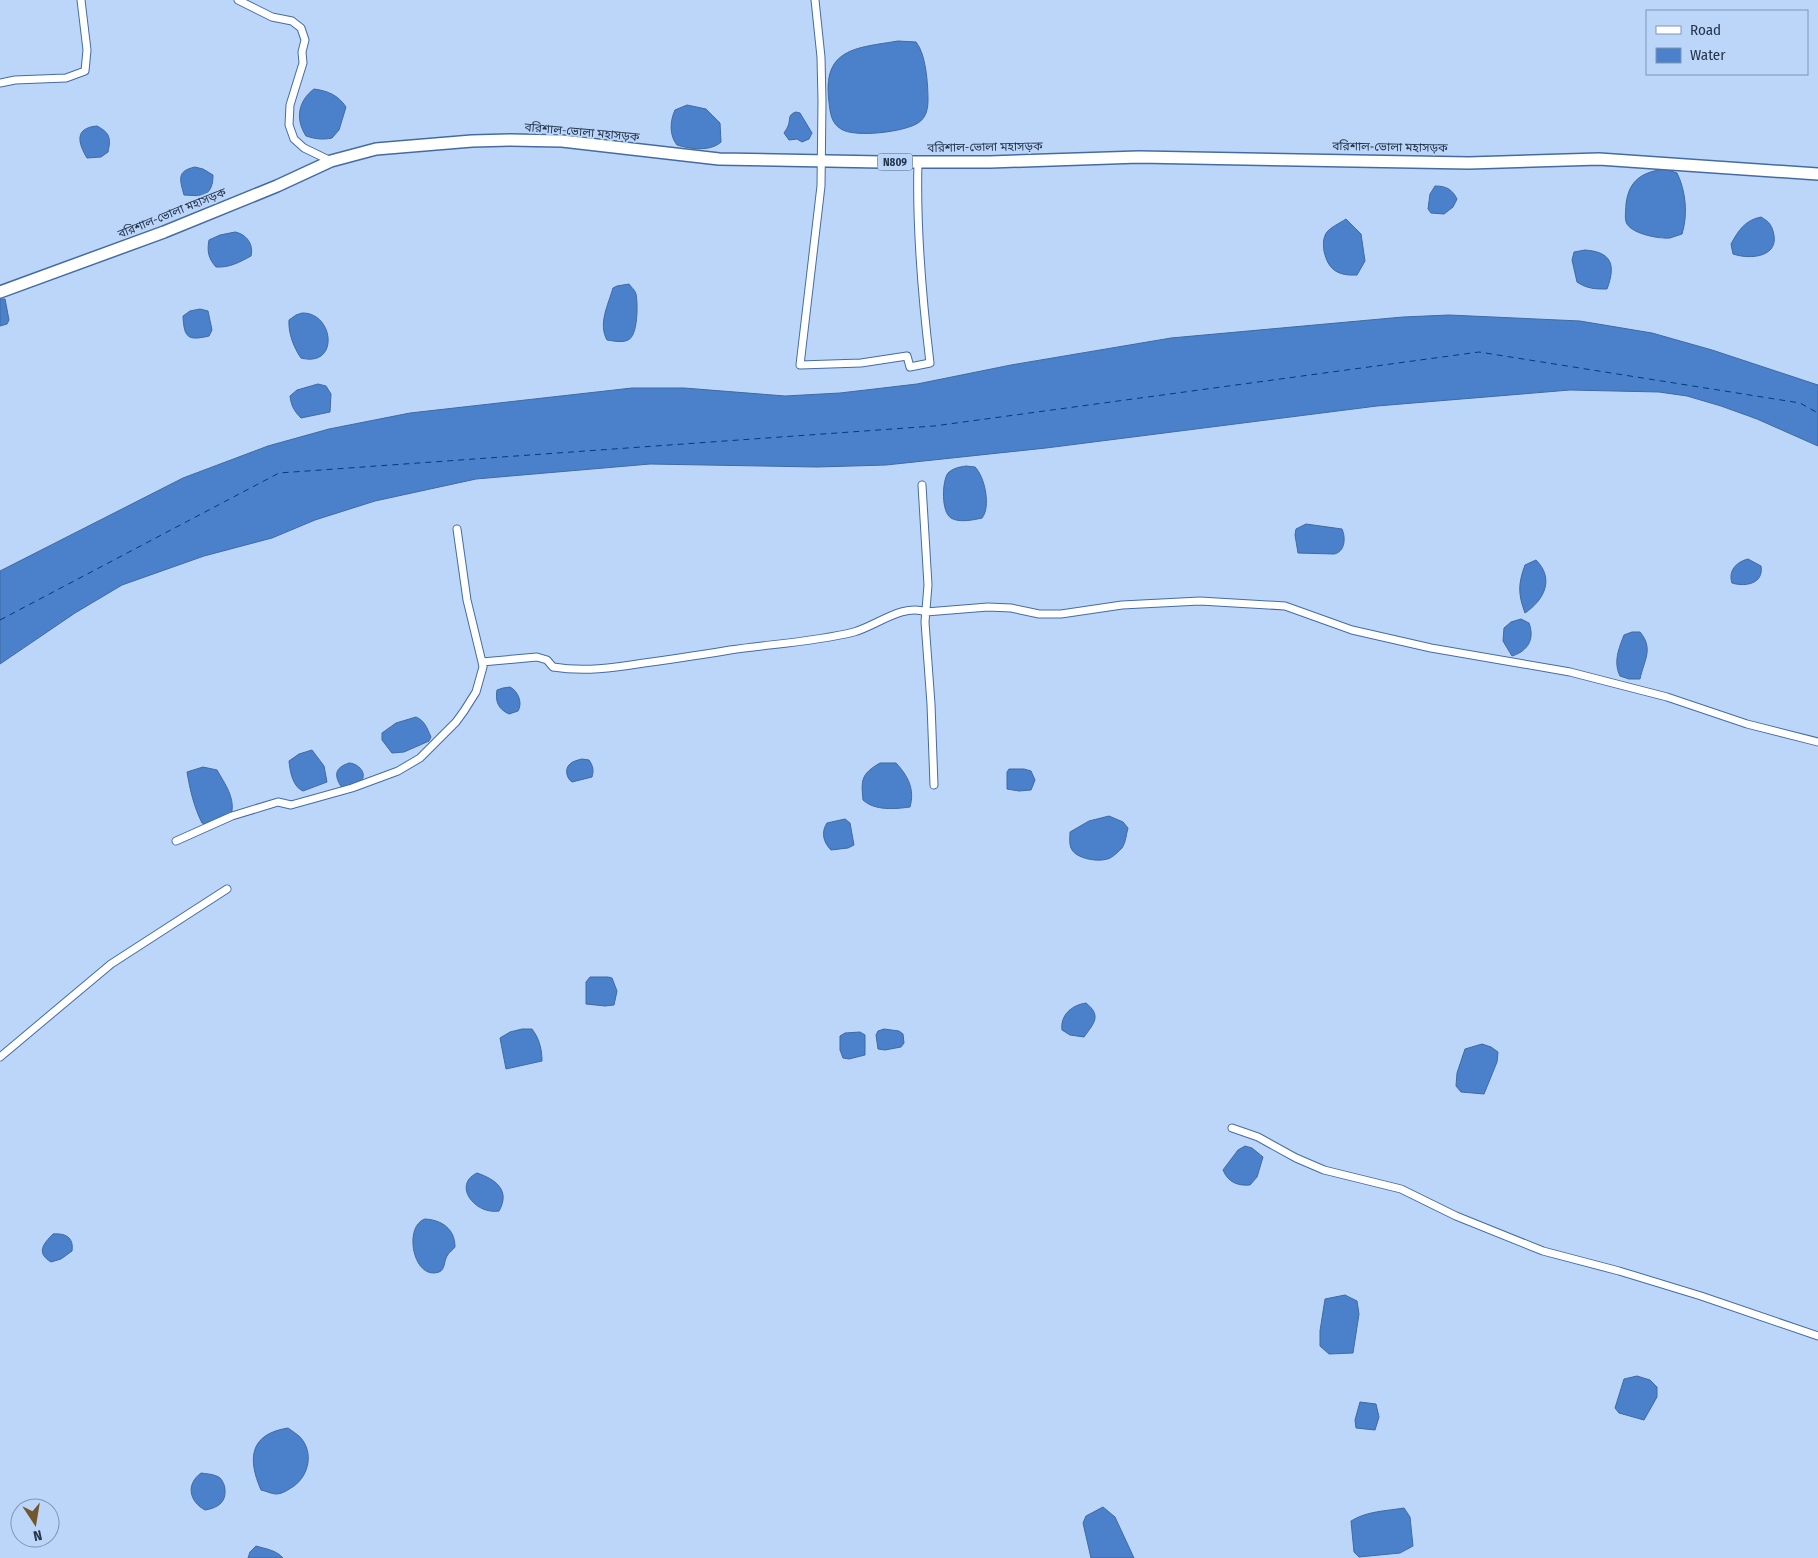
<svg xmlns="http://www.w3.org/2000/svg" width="1818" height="1558" font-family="'Fira Sans Condensed','Noto Sans Bengali',sans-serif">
	<rect width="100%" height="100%" fill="#bcd6fa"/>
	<path fill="#4b81ca" stroke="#3f6aa4" d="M898 41 916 42C926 54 928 84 928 100 928 109 926 118 918 123 904 132 855 138 841 129 831 123 830 112 829 102 822 48 856 48 898 41Z
		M314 89C328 91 338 95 346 107L339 130 332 138C323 140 315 139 306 136 295 119 298 101 314 89Z
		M687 105 706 109 720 123 721 142C710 152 690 149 677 145 669 135 670 121 675 110Z
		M796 112 800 113 812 133 809 139 802 142 797 139 789 140 784 133C785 131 787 129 788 126 791 119 787 115 796 112Z
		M97 126C110 133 111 138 108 152L101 157 87 158C78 143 74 128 97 126Z
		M195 167 203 169 213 175C213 185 211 190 204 196L184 195C180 180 176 171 195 167Z
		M1665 169 1677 173C1686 191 1688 215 1682 234 1678 235 1674 237 1670 238 1659 239 1633 234 1627 224 1624 219 1626 210 1626 204 1629 180 1642 172 1665 169Z
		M1435 186C1446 186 1452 189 1457 199L1453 207 1444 214 1431 213 1428 209 1430 194Z
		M1761 217C1768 221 1771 224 1773 231 1781 257 1751 260 1733 254L1731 244C1738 231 1745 220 1761 217Z
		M1346 219 1361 234 1365 261 1357 275C1338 276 1328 270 1324 251 1323 245 1323 237 1327 232 1331 227 1340 223 1346 219Z
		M235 232C246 234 254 244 251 256 240 262 229 268 216 267 208 258 207 251 209 240L220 235Z
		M1585 250C1612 252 1616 265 1607 289 1596 289 1587 289 1577 282L1572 260 1574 252Z
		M629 284C631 287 635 290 636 294 638 304 638 336 628 340 622 343 614 341 607 340 598 324 608 305 613 288L617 286Z
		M0 299H5L9 320 7 324 0 326Z
		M200 309 208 311 212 330 209 336C188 341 184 338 183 316L190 311Z
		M302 313C334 312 340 368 301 358 294 348 288 333 289 320L296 315Z
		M1449 315 1580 321 1652 333 1712 350 1818 385V446L1757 419 1721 406 1687 396 1659 392 1570 390 1377 406 1046 448 886 465 817 467 650 464 476 479 375 501 315 520 272 538 204 556 122 585 75 613 0 664V571L183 478 268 446 329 429 410 413 632 388H684L785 396 840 393 917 384 1011 365 1171 338 1403 317Z
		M318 384 326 386 331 394 330 412 301 418C294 411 291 405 290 396L297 390Z
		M966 466 975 467C985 477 991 507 982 518 973 520 959 523 951 518 941 512 942 481 948 473 953 468 960 467 966 466Z
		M1306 524 1342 529C1346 538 1345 552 1334 554L1298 553 1295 535 1296 529Z
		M1748 559 1761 566C1764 584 1745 587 1732 583 1728 571 1736 562 1748 559Z
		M1536 560C1555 579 1544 600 1525 613 1518 594 1518 584 1525 565Z
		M1521 619 1529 623C1535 639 1528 651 1512 656L1503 641 1504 628 1511 622Z
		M1632 632H1640C1654 649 1644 660 1640 679H1629L1620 676C1613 662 1619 648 1624 635Z
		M503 688 510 687C518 691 523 703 518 711L509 714C498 709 495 701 497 690Z
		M416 717C425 721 427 728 431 737L429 741 404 752 392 753 382 740V733L396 723Z
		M312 750 324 766 327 782 303 791C293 787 290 772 289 761L299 754Z
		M582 759 589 760C593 766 594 770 592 777L572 782C567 779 564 769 570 764 573 761 578 760 582 759Z
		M349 763C356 763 367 771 362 780 359 785 347 786 342 788 334 776 334 768 349 763Z
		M880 763H896C908 776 915 789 910 807 895 809 875 811 863 800 861 780 861 774 880 763Z
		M203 767 217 770C225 784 236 799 231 815L209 825 202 823C194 807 190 790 187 772Z
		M1009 769H1024L1031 771 1035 780 1031 790 1019 791 1007 789V772Z
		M1109 816 1123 822 1128 828C1126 835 1126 842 1122 848 1119 851 1114 856 1110 858 1100 863 1075 859 1071 848 1069 843 1070 838 1070 832L1089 821Z
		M845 819 850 823 854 845 848 848 831 850C823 842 821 832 827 823Z
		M590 977H608L612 978 617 991 614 1005 605 1006 586 1004V982Z
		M1086 1003C1102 1016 1094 1023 1084 1037L1070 1035 1062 1030C1060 1015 1072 1005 1086 1003Z
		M522 1029H532C539 1038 542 1049 542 1061L506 1069 500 1038 510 1032Z
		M884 1029 899 1031 903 1034 904 1043 901 1047 885 1050 878 1049 876 1035 878 1031Z
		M860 1032 865 1035V1055L849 1059 843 1058 840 1050V1036L845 1033Z
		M1482 1044 1491 1047 1498 1052 1497 1062 1484 1094 1461 1092 1456 1086 1457 1073 1465 1049Z
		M1245 1146 1252 1148 1263 1157 1257 1177 1250 1185C1237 1186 1228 1182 1223 1170L1238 1150Z
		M477 1173C495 1179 511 1190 499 1211 475 1215 452 1185 477 1173Z
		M425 1219C442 1220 455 1229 455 1247 453 1250 449 1252 447 1256 444 1261 445 1270 439 1272 413 1281 403 1226 425 1219Z
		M53 1234C65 1233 74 1237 72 1251L61 1259 51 1262C36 1253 43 1244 53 1234Z
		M1345 1295 1357 1301 1359 1314 1353 1353 1329 1354 1320 1346V1331L1325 1299Z
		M1637 1376 1650 1380 1657 1387V1397L1644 1420 1619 1413 1615 1408 1624 1379Z
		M1360 1402 1376 1404 1379 1417 1375 1430 1356 1428 1355 1420Z
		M288 1428C292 1431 297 1434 300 1437 314 1452 309 1475 294 1486 289 1489 283 1494 276 1494 272 1494 266 1491 261 1490 247 1458 250 1434 288 1428Z
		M201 1473C207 1474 215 1474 220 1478 223 1481 225 1486 225 1490 226 1503 217 1508 205 1510 190 1502 185 1485 201 1473Z
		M1103 1507 1115 1517 1134 1558H1091L1083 1523 1086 1516Z
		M1404 1508 1410 1517 1413 1546 1400 1553 1359 1557 1354 1552 1351 1521C1367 1511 1386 1511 1404 1508Z
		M256 1546C266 1549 276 1550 283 1558H248L250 1552Z"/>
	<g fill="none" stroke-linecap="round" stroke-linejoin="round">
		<path stroke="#003b7d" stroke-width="1" stroke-dasharray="6 5" stroke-linecap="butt" d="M0 620 279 473 934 426 1479 352 1800 403 1818 413"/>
		<defs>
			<path id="minor" d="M238 0 272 17 292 21 301 28 305 40 302 52 303 63 290 105 289 125 294 139 304 148 331 161
				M815 0 821 57 822 101 821 186 800 365 861 363 907 356 910 367 930 363C922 296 916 229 918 162
				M0 83 15 80 66 78 85 71 87 50 81 0
				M922 485 928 585 925 622 931 704 934 785
				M457 529 467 600 482 662 537 657 547 660 553 667C584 672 613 668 644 663 673 659 701 655 730 650 771 644 814 642 854 632 876 626 903 603 926 612L988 607 1011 608 1039 614H1061L1122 605 1200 601 1285 606 1352 630 1431 648 1570 672 1667 697 1747 724 1818 742
				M176 841 232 816 278 802 291 805 352 788 398 771 420 758 456 722 464 711 476 692 483 667 482 662
				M0 1057 111 964 227 889
				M1232 1128 1258 1137 1296 1158 1324 1170 1401 1189 1456 1216 1543 1251 1619 1271 1701 1296 1818 1336"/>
			<path id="trunk" d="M0 292 164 232 277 186 331 161 376 149 472 141 510 140 562 141 719 159 881 162H990L1139 157 1469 163 1599 159 1818 174"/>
		</defs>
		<use href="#minor" stroke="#456ca1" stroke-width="9"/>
		<use href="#trunk" stroke="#456ca1" stroke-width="14"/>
		<use href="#minor" stroke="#fff" stroke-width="7"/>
		<use href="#trunk" stroke="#fff" stroke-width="11"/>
	</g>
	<g text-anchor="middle" stroke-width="4" stroke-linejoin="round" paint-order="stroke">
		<rect fill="#bcd6fa" stroke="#526580" stroke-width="1" x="877.5" y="153.5" width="35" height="17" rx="4"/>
		<g font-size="11" font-weight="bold" fill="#24354c">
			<text x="895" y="166">N809</text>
		</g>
		<g font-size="12" fill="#24354c" stroke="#bcd6fa">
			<text transform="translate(582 132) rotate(5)" y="4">বরিশাল-ভোলা মহাসড়ক</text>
			<text transform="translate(985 147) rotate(-1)" y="4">বরিশাল-ভোলা মহাসড়ক</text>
			<text transform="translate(1390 147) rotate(1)" y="4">বরিশাল-ভোলা মহাসড়ক</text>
			<text transform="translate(172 213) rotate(-22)" y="4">বরিশাল-ভোলা মহাসড়ক</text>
		</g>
	</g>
	<rect x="1646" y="10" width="162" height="65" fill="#bcd6fa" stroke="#7f96b4"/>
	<rect x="1656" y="26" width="25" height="8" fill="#ffffff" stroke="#7f96b4"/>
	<text x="1690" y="35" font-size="15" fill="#24354c">Road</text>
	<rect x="1656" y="48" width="25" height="15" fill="#4b81ca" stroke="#7f96b4"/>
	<text x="1690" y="60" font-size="15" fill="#24354c">Water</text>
	<g transform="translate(35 1523) rotate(168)"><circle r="24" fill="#bcd6fa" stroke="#7f96b4"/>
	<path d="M0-4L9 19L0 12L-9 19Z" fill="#73562a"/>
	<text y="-8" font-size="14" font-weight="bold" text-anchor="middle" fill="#24354c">N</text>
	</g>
</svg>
